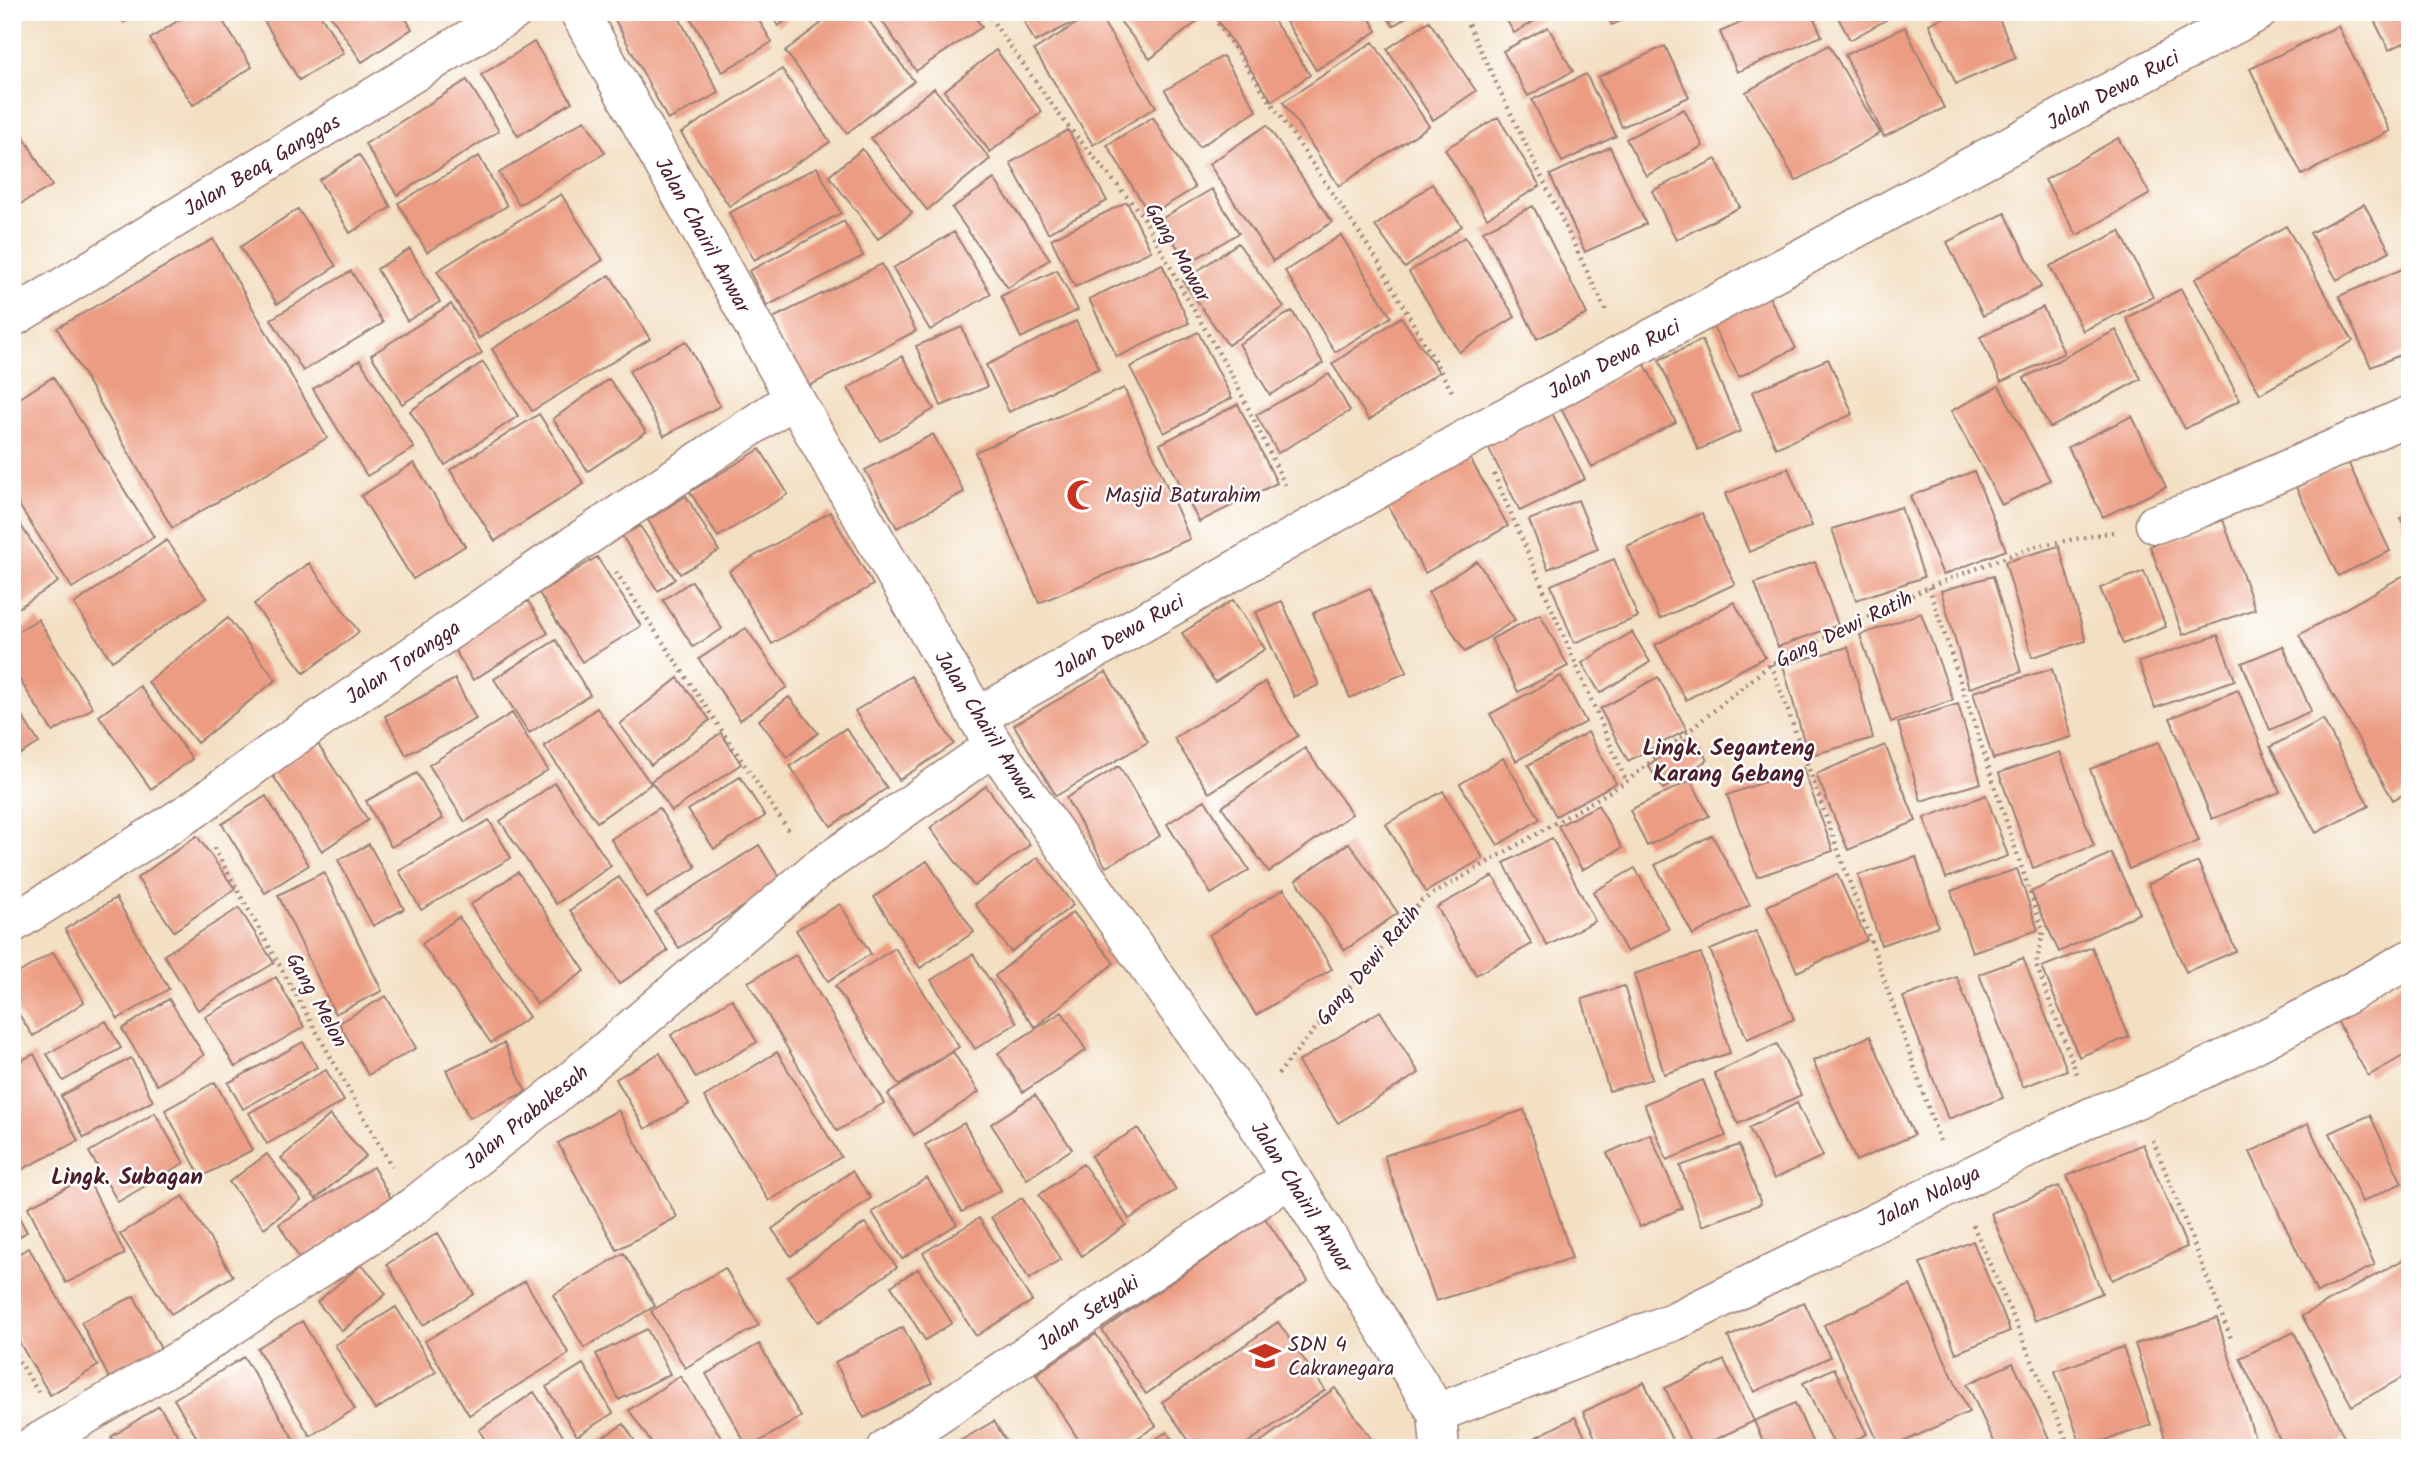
<svg xmlns="http://www.w3.org/2000/svg" width="2422" height="1460" font-family="Kalam,sans-serif">
	<rect width="100%" height="100%" fill="#fff"/>
	<filter id="ink" filterUnits="userSpaceOnUse"><feTurbulence type="fractalNoise" baseFrequency=".0143" numOctaves="2"/><feDisplacementMap in="SourceGraphic" scale="14" xChannelSelector="R" yChannelSelector="G"/><feConvolveMatrix kernelMatrix="1 2 1 2 8 2 1 2 1" color-interpolation-filters="sRGB"/></filter>
	<filter id="wash" filterUnits="userSpaceOnUse"><feTurbulence type="fractalNoise" baseFrequency=".00686" numOctaves="4" result="noise"/><feDisplacementMap in="SourceGraphic" scale="28" xChannelSelector="R" yChannelSelector="G"/><feGaussianBlur stdDeviation="1.57" result="paint"/><feColorMatrix in="noise" values="0 0 0 0 0 0 0 0 0 0 0 0 0 0 0 0 0 1.4 0 .05"/><feComposite in="paint" operator="in"/></filter>
	<g filter="url(#wash)">
		<rect width="100%" height="100%" fill="#f3dfc2"/>
		<g id="blocks">
			<path fill="#ec9c82" d="M118 12H140L124 22Z
				M191 12H217L252 67 193 105 150 39Z
				M259 12H319L344 53 299 80Z
				M328 12H402L412 29 362 62Z
				M630 12H676L719 93 668 120 615 20Z
				M687 12H754L772 42 722 72Z
				M769 12H798L778 26Z
				M836 12H862L914 81 847 133 785 51Z
				M876 12H972L982 27 916 71Z
				M1019 12H1094L1035 42Z
				M1095 12H1097L1156 107 1093 145 1034 50Z
				M1113 12H1209L1150 59Z
				M1212 12H1268L1310 75 1272 101Z
				M1280 12H1366L1377 31 1316 70Z
				M1385 12H1414L1393 26Z
				M1502 12H1550L1514 33Z
				M1606 12H1639L1612 25Z
				M1764 12H1811L1822 36 1737 72 1720 32Z
				M1835 12H1900L1850 40Z
				M1956 12H1996L2016 58 1956 84 1929 24Z
				M2370 12H2410V40L2389 50Z
				M1429 21 1476 91 1433 120 1387 49Z
				M2338 26 2390 131 2302 175 2250 69Z
				M1548 27 1573 71 1528 96 1503 51Z
				M1905 27 1944 108 1884 137 1845 55Z
				M534 42 572 102 518 136 481 75Z
				M1373 42 1429 126 1339 186 1283 102Z
				M1829 45 1880 133 1796 181 1746 92Z
				M1665 46 1689 97 1622 127 1598 77Z
				M996 50 1042 112 990 152 944 91Z
				M1223 56 1257 111 1199 147 1165 90Z
				M782 69 830 142 729 206 681 133Z
				M1586 74 1616 136 1562 162 1532 100Z
				M467 80 499 131 397 195 365 144Z
				M934 88 990 159 927 210 871 138Z
				M1684 109 1703 146 1646 176 1626 139Z
				M12 116 52 186 12 209Z
				M1153 117 1195 188 1150 215 1107 145Z
				M1498 117 1540 186 1487 218 1445 149Z
				M585 120 605 153 519 205 499 173Z
				M1267 125 1332 222 1273 261 1209 164Z
				M1068 130 1107 201 1048 233 1010 163Z
				M2118 138 2150 194 2077 235 2045 180Z
				M1610 147 1646 224 1585 252 1550 175Z
				M862 149 912 213 878 239 829 176Z
				M359 155 391 207 350 233 319 180Z
				M479 156 507 206 427 252 398 203Z
				M1716 159 1740 207 1676 240 1652 191Z
				M817 167 841 213 754 260 729 213Z
				M994 179 1050 259 1008 288 952 208Z
				M1432 184 1462 226 1405 268 1375 226Z
				M1212 189 1239 233 1187 264 1161 219Z
				M561 194 603 260 479 338 437 271Z
				M1127 202 1151 251 1075 287 1051 239Z
				M2364 204 2390 251 2337 280 2310 233Z
				M1533 206 1587 314 1537 339 1483 231Z
				M298 209 336 266 277 304 240 247Z
				M2005 213 2041 287 1983 316 1947 242Z
				M844 221 863 256 767 306 749 271Z
				M2286 226 2353 341 2260 394 2195 279Z
				M2120 231 2153 297 2083 331 2050 266Z
				M954 232 991 294 930 330 893 268Z
				M1341 235 1391 317 1335 352 1285 271Z
				M1465 237 1515 317 1459 352 1409 272Z
				M213 239 327 438 172 528 57 328Z
				M1238 243 1284 307 1228 345 1183 281Z
				M410 249 440 302 407 321 377 269Z
				M882 264 916 331 807 387 773 318Z
				M1162 264 1189 323 1117 357 1089 299Z
				M2407 267 2410 274V351L2371 367 2339 296Z
				M1057 270 1078 310 1021 338 1001 296Z
				M351 271 383 323 303 371 271 319Z
				M610 275 650 339 532 411 492 349Z
				M2181 289 2240 400 2185 429 2126 318Z
				M1768 295 1796 348 1739 377 1711 323Z
				M451 304 482 353 402 404 371 355Z
				M2043 307 2064 353 2001 382 1980 337Z
				M1292 311 1323 363 1270 395 1239 344Z
				M1401 317 1439 372 1369 420 1332 364Z
				M1076 321 1099 368 1009 412 986 365Z
				M962 327 987 387 941 406 916 346Z
				M2116 330 2141 379 2050 428 2024 378Z
				M1198 332 1232 398 1164 433 1130 367Z
				M1702 340 1741 431 1698 450 1659 360Z
				M686 341 720 406 664 436 629 371Z
				M902 356 934 409 880 441 848 388Z
				M1828 359 1853 414 1776 448 1752 392Z
				M360 360 414 448 367 476 313 389Z
				M483 362 518 416 445 465 410 411Z
				M1644 363 1676 422 1592 467 1560 407Z
				M1329 374 1350 411 1278 453 1256 415Z
				M53 377 154 537 72 588 12 494V403Z
				M609 379 646 432 588 471 553 419Z
				M1999 386 2050 480 2002 505 1951 411Z
				M1124 388 1190 539 1039 603 975 452Z
				M1238 404 1277 483 1199 522 1160 444Z
				M1548 405 1585 479 1520 511 1483 437Z
				M539 414 584 484 495 541 450 470Z
				M2132 416 2166 487 2103 517 2068 447Z
				M933 434 964 492 897 528 865 470Z
				M760 449 788 494 718 537 690 492Z
				M1466 451 1508 526 1425 573 1383 497Z
				M2348 462 2390 551 2338 576 2296 487Z
				M414 463 465 546 413 579 361 496Z
				M1788 468 1812 526 1749 552 1725 494Z
				M1974 471 2006 550 1943 575 1910 496Z
				M686 496 719 551 680 574 648 520Z
				M1578 500 1598 549 1548 569 1529 520Z
				M1901 507 1924 577 1856 600 1832 529Z
				M12 512 58 582 12 612Z
				M830 512 873 585 772 644 729 571Z
				M2410 512V535L2400 518Z
				M1702 513 1735 584 1660 619 1627 546Z
				M2223 520 2255 609 2183 635 2150 546Z
				M640 526 675 579 658 591 622 536Z
				M167 540 206 598 112 661 74 604Z
				M2059 546 2086 641 2032 657 2005 562Z
				M597 557 641 626 582 662 539 593Z
				M1614 559 1638 617 1574 643 1551 585Z
				M1477 561 1515 620 1465 652 1428 592Z
				M1815 562 1838 625 1778 647 1755 583Z
				M309 563 359 632 304 673 254 604Z
				M2144 571 2166 627 2123 644 2100 588Z
				M2410 572V791L2393 800 2299 635Z
				M1993 576 2021 672 1969 688 1941 591Z
				M692 581 722 629 693 647 663 600Z
				M1370 588 1407 672 1350 698 1313 613Z
				M1233 600 1265 649 1215 682 1182 633Z
				M528 601 548 633 473 680 453 647Z
				M1282 601 1319 685 1294 697 1256 612Z
				M1734 602 1765 657 1686 700 1655 645Z
				M1921 613 1953 700 1891 722 1860 635Z
				M1540 614 1568 666 1518 692 1491 639Z
				M228 618 276 680 197 743 148 682Z
				M38 619 93 708 53 732 12 668V635Z
				M746 628 787 687 740 720 699 659Z
				M1632 632 1650 662 1600 693 1582 663Z
				M2218 635 2235 680 2155 708 2139 662Z
				M556 640 590 695 529 733 494 679Z
				M2283 646 2311 711 2270 730 2242 663Z
				M1848 647 1873 738 1808 756 1783 665Z
				M2052 669 2072 737 1993 759 1973 692Z
				M1106 672 1148 742 1056 796 1014 725Z
				M911 676 954 744 899 780 855 711Z
				M1561 676 1586 722 1516 761 1490 714Z
				M1658 677 1687 730 1628 761 1600 709Z
				M678 678 710 720 651 765 620 724Z
				M455 679 476 719 406 755 385 716Z
				M1265 682 1298 736 1209 793 1174 738Z
				M140 686 192 759 151 789 99 716Z
				M2238 690 2280 792 2212 819 2170 718Z
				M789 697 818 733 787 757 759 720Z
				M12 700 39 743 12 759Z
				M1958 704 1981 783 1921 801 1898 723Z
				M597 708 651 784 597 822 544 746Z
				M512 713 548 770 465 822 429 765Z
				M2323 719 2369 806 2316 833 2270 747Z
				M846 728 887 788 831 826 790 766Z
				M1588 732 1616 783 1556 816 1528 765Z
				M721 733 741 764 672 811 651 781Z
				M1692 736 1707 760 1663 789 1648 765Z
				M2159 742 2199 841 2129 869 2090 769Z
				M317 743 368 820 322 851 272 774Z
				M1885 745 1916 821 1848 850 1816 774Z
				M1305 748 1352 814 1269 872 1222 807Z
				M2060 752 2094 846 2033 868 1999 773Z
				M1503 758 1540 819 1498 845 1460 784Z
				M1119 766 1160 836 1106 867 1066 798Z
				M1803 768 1833 851 1757 877 1727 795Z
				M417 773 443 819 391 847 366 801Z
				M740 777 765 816 714 849 688 810Z
				M1691 780 1709 816 1647 846 1630 810Z
				M555 783 611 866 556 904 500 821Z
				M986 786 1030 845 974 886 930 828Z
				M1443 791 1483 858 1426 892 1386 824Z
				M1986 795 2008 856 1946 878 1924 818Z
				M266 796 309 865 265 893 222 824Z
				M1205 800 1249 870 1211 894 1167 824Z
				M1598 805 1622 848 1582 870 1558 826Z
				M659 808 696 867 647 898 611 839Z
				M489 820 511 858 421 910 399 871Z
				M1712 835 1750 905 1693 935 1655 865Z
				M197 836 235 889 174 931 137 878Z
				M1552 838 1595 921 1547 946 1504 863Z
				M1349 843 1398 913 1345 950 1296 880Z
				M369 844 404 909 373 926 338 860Z
				M759 845 782 882 679 948 655 912Z
				M2111 853 2140 913 2059 952 2031 892Z
				M1038 857 1073 905 1011 952 975 904Z
				M1916 857 1938 926 1881 945 1858 875Z
				M927 861 974 932 920 968 874 897Z
				M2198 862 2236 951 2186 972 2148 884Z
				M1635 868 1669 929 1627 952 1593 892Z
				M2017 869 2038 930 1972 952 1951 891Z
				M324 872 382 991 335 1014 278 895Z
				M518 872 585 971 537 1004 470 905Z
				M1837 874 1867 940 1797 972 1767 906Z
				M1493 876 1532 944 1476 975 1437 907Z
				M619 877 668 951 619 984 570 910Z
				M1284 889 1332 969 1256 1015 1209 935Z
				M116 898 169 989 118 1019 65 929Z
				M840 904 871 954 828 981 796 930Z
				M239 908 274 963 198 1010 164 955Z
				M1073 912 1114 963 1035 1027 995 976Z
				M459 917 529 1017 491 1043 422 944Z
				M1756 931 1794 1019 1747 1039 1710 950Z
				M2092 947 2129 1037 2079 1057 2042 967Z
				M895 948 959 1047 899 1085 835 986Z
				M53 952 84 1002 33 1036 12 1004V977Z
				M1701 953 1730 1053 1664 1074 1634 974Z
				M973 954 1017 1023 975 1049 931 980Z
				M796 955 884 1103 837 1131 748 982Z
				M2023 958 2067 1070 2023 1087 1979 974Z
				M276 977 304 1027 235 1067 205 1017Z
				M1957 977 2003 1098 1948 1119 1903 997Z
				M2410 978V1052L2368 1076 2336 1019Z
				M1624 986 1652 1079 1609 1091 1582 999Z
				M386 996 416 1048 368 1075 339 1023Z
				M169 999 204 1055 157 1085 122 1029Z
				M732 999 757 1042 696 1078 671 1035Z
				M1380 1011 1419 1073 1338 1123 1298 1062Z
				M1062 1012 1086 1050 1023 1092 998 1053Z
				M106 1021 121 1048 63 1081 47 1054Z
				M1870 1036 1914 1135 1856 1161 1813 1061Z
				M303 1042 317 1067 243 1109 228 1083Z
				M504 1043 526 1092 469 1118 446 1070Z
				M1777 1044 1801 1095 1738 1124 1714 1073Z
				M777 1052 841 1157 769 1201 704 1097Z
				M953 1052 979 1092 914 1135 888 1094Z
				M660 1053 689 1104 645 1129 616 1079Z
				M34 1054 78 1141 19 1171 12 1159V1065Z
				M131 1058 153 1101 84 1138 61 1096Z
				M326 1070 344 1101 267 1144 249 1113Z
				M1703 1080 1726 1136 1667 1160 1644 1104Z
				M215 1082 252 1150 201 1177 165 1110Z
				M1035 1095 1072 1149 1027 1179 991 1124Z
				M1797 1103 1823 1156 1774 1179 1749 1128Z
				M618 1110 677 1217 617 1250 558 1143Z
				M1524 1110 1572 1258 1436 1301 1384 1156Z
				M155 1113 184 1163 118 1202 89 1152Z
				M330 1115 366 1156 316 1199 281 1158Z
				M2370 1115 2402 1183 2362 1202 2330 1133Z
				M964 1123 1001 1190 962 1212 925 1145Z
				M2308 1124 2375 1265 2317 1293 2250 1152Z
				M1138 1128 1176 1190 1129 1219 1091 1156Z
				M1650 1134 1682 1208 1640 1227 1607 1153Z
				M2143 1144 2187 1247 2112 1280 2067 1176Z
				M1739 1145 1761 1204 1702 1226 1680 1166Z
				M267 1154 301 1200 264 1228 229 1182Z
				M1083 1164 1126 1225 1082 1256 1039 1195Z
				M373 1167 393 1202 299 1258 279 1224Z
				M852 1171 871 1198 791 1256 772 1229Z
				M87 1177 125 1254 66 1283 28 1207Z
				M927 1178 957 1224 902 1259 872 1212Z
				M2059 1186 2102 1293 2035 1321 1991 1213Z
				M183 1196 233 1276 171 1314 120 1234Z
				M1022 1198 1061 1259 1029 1279 991 1217Z
				M12 1205 27 1232 12 1241Z
				M979 1218 1032 1301 976 1336 923 1253Z
				M1265 1218 1308 1281 1146 1394 1102 1330Z
				M865 1223 897 1267 819 1322 788 1277Z
				M438 1233 474 1294 423 1325 387 1264Z
				M1973 1241 2010 1331 1956 1353 1920 1263Z
				M29 1248 98 1366 50 1395 12 1330V1257Z
				M624 1253 655 1306 584 1348 553 1295Z
				M2410 1256V1373L2352 1406 2302 1316Z
				M362 1264 386 1294 342 1331 317 1302Z
				M725 1268 759 1325 685 1368 651 1311Z
				M918 1269 952 1323 925 1340 891 1286Z
				M525 1281 569 1354 469 1415 425 1341Z
				M1910 1285 1969 1412 1890 1448H1881L1824 1325Z
				M134 1296 162 1351 109 1378 81 1322Z
				M1804 1302 1830 1357 1754 1392 1728 1337Z
				M396 1307 436 1372 375 1410 335 1345Z
				M2217 1318 2258 1448H2168L2135 1344Z
				M302 1321 355 1409 310 1436 257 1348Z
				M1278 1322 1325 1390 1240 1448H1194L1162 1402Z
				M903 1327 932 1383 864 1418 835 1362Z
				M647 1329 670 1374 619 1400 596 1354Z
				M2294 1332 2345 1439 2326 1448H2284L2240 1358Z
				M1096 1334 1156 1426 1122 1448H1084L1036 1374Z
				M759 1344 801 1417 748 1448 706 1374Z
				M2123 1347 2151 1425 2082 1448 2055 1371Z
				M244 1357 299 1448H203L174 1399Z
				M1724 1360 1754 1421 1698 1448H1693L1665 1388Z
				M2013 1363 2049 1438 2027 1448H1997L1967 1384Z
				M583 1364 613 1413 577 1436 546 1387Z
				M1834 1368 1867 1434 1839 1448H1836L1803 1383Z
				M680 1376 722 1438 708 1448H655L629 1410Z
				M1644 1382 1676 1448H1600L1583 1412Z
				M1335 1388 1378 1448H1252Z
				M534 1392 571 1448H490L479 1430Z
				M1795 1403 1815 1448H1766L1754 1421Z
				M159 1406 186 1448H118L111 1437Z
				M1575 1417 1591 1448H1515Z
				M994 1421 1010 1448H948Z
				M624 1424 639 1448H586Z
				M1167 1432 1177 1448H1141Z
				M731 1439 736 1448H718Z"/>
		</g>
	</g>
	<g filter="url(#ink)">
		<use href="#blocks" fill-opacity="0" stroke="#9e7f76" stroke-width="2"/>
		<g fill="none" stroke-linecap="round" stroke-linejoin="round">
			<defs>
				<path id="minor" d="M12 318 513 12
					M2155 524 2200 508 2410 415
					M977 717 1476 433 2258 12
					M12 924 193 810 278 748 590 534 794 398
					M1437 1413 1675 1321 2091 1117C2204 1075 2305 1018 2410 959
					M29 1448 183 1358 414 1206 551 1098 815 871 994 746
					M887 1448 1290 1178"/>
				<path id="tertiary" d="M579 12 794 398 994 746 1248 1109 1437 1413 1440 1448"/>
			</defs>
			<use href="#minor" stroke="#9e7f76" stroke-width="41"/>
			<use href="#tertiary" stroke="#9e7f76" stroke-width="41"/>
			<path stroke="#9e7f76" stroke-width="4.5" stroke-dasharray="2 5" stroke-linecap="butt" d="M986 12 1063 120 1143 216 1183 291 1236 383 1287 489
				M1210 12 1376 258 1454 395
				M1462 12 1606 311
				M1494 474 1626 781
				M616 572 790 833
				M1929 587 2043 932 2036 965 2077 1074
				M1771 664 1875 953 1940 1142
				M214 848 392 1167
				M1278 1074 1421 901 1626 782 1771 664 1929 587 2032 547 2113 532
				M2153 1140 2232 1341
				M1973 1225 2070 1448
				M12 1349 38 1392"/>
			<use href="#minor" stroke="#fff" stroke-width="38"/>
			<use href="#tertiary" stroke="#fff" stroke-width="38"/>
		</g>
	</g>
	<defs>
		<symbol id="mosque-bare" viewBox="-9 -9 18 18"><path d="M3.5-4.9A6 6 0 1 0 3.5 4.9A5 5 0 1 1 3.5-4.9Z" fill="#c8321e" stroke="#fff" stroke-width="2.5" paint-order="stroke"/></symbol>
		<symbol id="school-bare" viewBox="-9 -9 18 18"><path d="M0-5L7-2L0 1L-7-2ZM-4 1L0 2.5L4 1V4Q0 6-4 4Z" fill="#c8321e" stroke="#fff" stroke-width="2.5" paint-order="stroke"/></symbol>
	</defs>
	<g fill-rule="evenodd">
		<use href="#mosque-bare" x="1060" y="473" width="44" height="44"/>
		<use href="#school-bare" x="1243" y="1334" width="44" height="44"/>
	</g>
	<g text-anchor="middle" stroke-width="5" stroke-linejoin="round" paint-order="stroke">
		<g font-size="21" fill="#4a1f2b" stroke="#fff">
			<text transform="translate(2113 90) rotate(-28)" y="7">Jalan Dewa Ruci</text>
			<text transform="translate(262 165) rotate(-31)" y="7">Jalan Beaq Ganggas</text>
			<text transform="translate(703 235) rotate(61)" y="7">Jalan Chairil Anwar</text>
			<text transform="translate(1178 252) rotate(60)" y="7">Gang Mawar</text>
			<text transform="translate(1614 359) rotate(-28)" y="7">Jalan Dewa Ruci</text>
			<text transform="translate(1844 629) rotate(-26)" y="7">Gang Dewi Ratih</text>
			<text transform="translate(1119 636) rotate(-30)" y="7">Jalan Dewa Ruci</text>
			<text transform="translate(403 662) rotate(-34)" y="7">Jalan Torangga</text>
			<text transform="translate(986 726) rotate(58)" y="7">Jalan Chairil Anwar</text>
			<text transform="translate(1368 965) rotate(-50)" y="7">Gang Dewi Ratih</text>
			<text transform="translate(317 1000) rotate(61)" y="7">Gang Melon</text>
			<text transform="translate(526 1117) rotate(-39)" y="7">Jalan Prabakesah</text>
			<text transform="translate(1928 1196) rotate(-26)" y="7">Jalan Nalaya</text>
			<text transform="translate(1302 1197) rotate(58)" y="7">Jalan Chairil Anwar</text>
			<text transform="translate(1088 1313) rotate(-34)" y="7">Jalan Setyaki</text>
		</g>
		<g font-size="21" fill="#4a1f2b" stroke="#fff" text-anchor="start">
			<text x="1105" y="502">Masjid Baturahim</text>
			<text x="1288" y="1351">SDN 4<tspan x="1288" dy="24">Cakranegara</tspan></text>
		</g>
		<g font-size="23" font-weight="bold" fill="#4a1f2b" stroke="#fff">
			<text x="1729" y="755">Lingk. Seganteng<tspan x="1729" dy="26">Karang Gebang</tspan></text>
			<text x="127" y="1184">Lingk. Subagan</text>
		</g>
	</g>
	<rect width="2422" height="1460" fill="none" stroke="#fff" stroke-width="42"/>
</svg>
